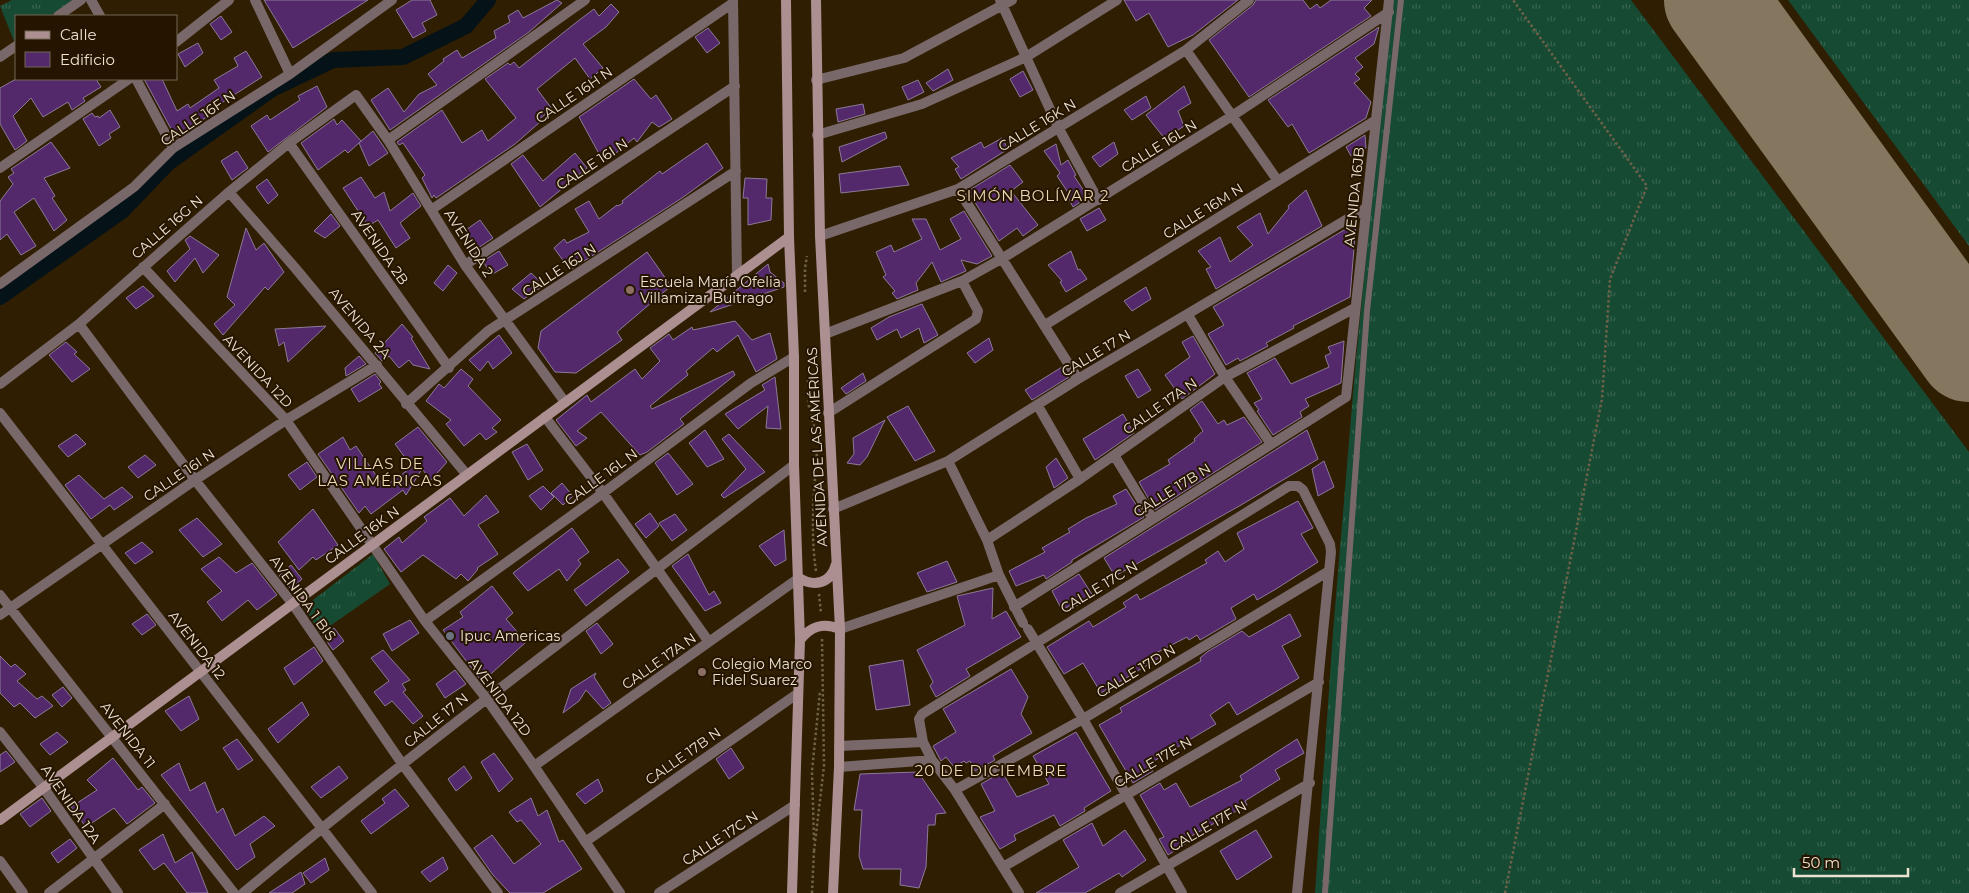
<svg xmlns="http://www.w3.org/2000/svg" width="1969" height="893" font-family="Montserrat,sans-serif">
	<defs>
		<pattern id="grass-tufts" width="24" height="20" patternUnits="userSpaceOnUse" patternTransform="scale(1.25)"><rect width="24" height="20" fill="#164a33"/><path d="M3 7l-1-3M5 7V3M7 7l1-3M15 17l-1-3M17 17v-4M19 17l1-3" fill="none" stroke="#386450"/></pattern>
	</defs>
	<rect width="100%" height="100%" fill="#2f1e02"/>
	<path fill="url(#grass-tufts)" d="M12 0H73L50 16H16V40L14 41 0 6Z
		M1391 0H1631L1969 452V893H1315L1333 632 1355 370Z
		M1788 0H1969V246Z
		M373 554 390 584 320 633 304 607Z"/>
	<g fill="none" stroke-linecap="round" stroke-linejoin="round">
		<path stroke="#051218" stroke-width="16" d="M0 297 122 211 168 163 272 89 333 60 403 57 466 26 488 0"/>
		<path stroke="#84765f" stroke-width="102" d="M1715 0 1969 351"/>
	</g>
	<path fill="#53296c" stroke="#8c7a98" d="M264 0H368L293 48Z
		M412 0H430L437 15 422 23 426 31 413 38 396 10Z
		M557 0 562 3 529 32 390 130 371 100 388 88 404 112 419 94 437 85 428 74 444 61 443 59 457 50 462 58 496 38 494 31 510 22 508 16 518 10 523 18Z
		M1124 0H1238L1193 35 1168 47 1149 13 1136 21Z
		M1256 0H1303L1310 9 1317 4 1320 8 1331 0H1372L1364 8 1371 16 1249 97 1209 40 1253 5Z
		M611 4 619 12 606 27 583 44 603 68 590 79 575 58 537 89 552 109 538 120 540 122 515 144 436 198 434 195 432 198 422 178 425 175 403 143 399 145 397 142 442 110 462 143 482 130 488 141 516 118 485 79 508 63 510 65 514 62 519 68 578 21 594 9 599 16Z
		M221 16 232 32 221 40 210 24Z
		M1379 27 1374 44 1355 58 1363 67 1355 74 1360 79 1354 83 1371 102 1366 118 1309 153 1292 124 1288 127 1268 100Z
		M708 28 720 43 707 53 695 37Z
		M198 43 203 53 185 67 178 54Z
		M246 51 262 77 212 109 214 112 176 138 144 79H162L177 111 188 104 190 108 219 88 214 80 238 66 234 58Z
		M948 69 953 80 933 91 926 83Z
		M1023 71 1033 90 1020 97 1010 79Z
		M16 79H96L101 87 83 98 85 101 72 110 68 102 43 117 31 98 13 116 27 141 15 150 0 124V88Z
		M634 79 651 99 656 95 672 119 659 127 652 122 637 142 634 138 604 163 579 117Z
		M918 80 924 92 908 100 902 87Z
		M317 86 327 107 268 152 251 126 267 115 270 120 300 100 298 96Z
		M1184 86 1191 103 1178 111 1184 126 1165 139 1146 115Z
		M1146 96 1151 108 1132 120 1124 110Z
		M863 104 865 114 838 122 836 109Z
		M110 110 120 127 109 134 111 138 99 146 83 119 92 113 95 117 98 116 99 118Z
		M334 119 337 125 342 120 361 141 348 153 345 150 318 170 301 143Z
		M373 131 388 153 369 166 359 143Z
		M885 132 887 138 842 162 839 147Z
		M1365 135 1366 148 1351 156 1346 147Z
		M1002 138 1008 149 961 179 955 169 959 167 951 158 981 142 984 148Z
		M51 142 70 168 44 178 55 196 52 198 67 220 54 231 34 198 14 212 36 246 21 255 7 234 0 240V201L13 184 8 177 14 173 11 169Z
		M1114 142 1118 154 1100 167 1092 157Z
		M707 143 723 168 682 198 570 270 554 248 564 239 567 243 589 232 575 209 589 201 599 219 617 205 618 206 623 203 622 201 660 171 662 174Z
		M1056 144 1061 165 1068 160 1076 175 1074 176 1088 197 1073 207 1067 196 1069 194 1057 176 1060 173 1044 151Z
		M237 151 248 168 232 180 221 161Z
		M575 153 587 168 540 207 511 164 523 155 543 181Z
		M1010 165 1023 182 1011 191 1038 225 1023 236 1017 228 999 241 968 191Z
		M900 166 909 185 841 193 839 174Z
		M361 177 375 198 384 192 390 211 413 193 421 206 400 223 410 238 396 248 378 220 368 226 343 188Z
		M745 178 767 179 766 198H772L771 220 748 225V198H743Z
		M267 179 278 195 268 204 256 187Z
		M1306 190 1322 226 1216 289 1206 269 1211 267 1198 251 1220 237 1230 262 1253 245 1237 227 1260 213 1268 234 1289 208 1288 206Z
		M1099 208 1106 220 1087 231 1080 219Z
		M964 211 992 256 977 264 961 260 966 271 941 282 932 262 916 283 918 290 897 299 892 293 895 291 883 277 886 275 876 252 891 245 894 252 922 239 912 219H926L940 250 961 239 950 219Z
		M331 214 340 226 325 238 314 231Z
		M480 220 493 238 475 250 463 232Z
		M1356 223 1350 297 1293 326 1294 328 1266 343 1268 346 1240 361 1238 358 1226 365 1208 334 1224 325 1213 307Z
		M246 228 256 250 264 243 284 272 268 290 265 287 223 335 214 324 235 305 227 297Z
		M190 236 219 255 203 273 195 258 175 282 167 271 190 249 185 240Z
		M499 251 508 265 491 275 483 261Z
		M1071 251 1078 270 1080 269 1087 279 1066 292 1060 282 1062 281 1048 265Z
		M647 252 671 286 617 332 622 340 576 373 555 372 538 348 541 331Z
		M768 264 770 272 784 283V287L710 312Z
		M448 265 457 273 443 291 434 283Z
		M531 273 544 285 524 299 512 289Z
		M143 286 154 296 136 309 126 298Z
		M1146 287 1151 299 1132 311 1124 301Z
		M922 304 938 335 924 343 919 328 901 338 897 329 877 340 871 328 889 317Z
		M735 321 752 340 770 333 777 359 756 372 738 335 717 352 713 348 686 371 688 375 650 406 652 409 733 371 735 375 680 419 684 424 647 452 640 455 601 412 577 431 587 438 576 446 556 420 587 395 591 402 635 369 642 379 660 361 650 348 669 334 673 340 692 327 693 330Z
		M402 324 413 337 411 338 430 369 413 365 409 360 399 368 389 356 382 361 375 353Z
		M326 326 288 362 284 342 279 346 275 329Z
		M499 335 512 353 493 369 488 361 480 371 469 360Z
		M1193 336 1215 374 1182 399 1165 375 1190 357 1182 342Z
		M989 338 993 350 975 363 967 353Z
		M1344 341 1341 383 1305 399 1309 406 1300 412 1302 417 1273 435 1257 411 1259 410 1254 403 1262 399 1247 373 1275 358 1291 384 1329 367 1325 356 1331 353 1328 347Z
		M66 342 77 352 74 354 90 369 72 382 49 355Z
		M359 356 366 364 346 376 345 368Z
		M1062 367 1069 377 1032 400 1025 390Z
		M461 369 473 379 468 386 501 420 492 428 497 432 486 440 480 433 464 446 446 424 451 420 426 401 439 384 444 388Z
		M1138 369 1151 390 1138 398 1125 376Z
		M863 373 866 381 846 394 841 388Z
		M375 374 381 382 379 384 382 388 359 402 351 389Z
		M775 377 781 429 766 428 768 406 738 429 725 414 765 390 762 385Z
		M1202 401 1218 424 1224 420 1227 425 1244 417 1262 442 1155 510 1139 482 1170 464 1168 460 1195 441 1194 439 1203 431 1190 410Z
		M908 406 935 451 915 461 887 417Z
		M1123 414 1134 433 1095 460 1083 439Z
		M885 420 867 457 860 465 847 463 854 454 853 438Z
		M418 427 447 462 431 480 422 469 406 495 403 490 371 514 365 506 359 513 318 454 343 437 350 450 356 446 384 487 412 467 395 444Z
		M705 430 724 459 707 467 689 443Z
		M1307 430 1318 459 1241 505 1115 576 1104 558Z
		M76 434 86 444 68 457 58 446Z
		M729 434 765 472 724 498 721 495 746 469 722 439Z
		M527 444 543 470 528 480 512 452Z
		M668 453 693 484 677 495 655 463Z
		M145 455 156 465 138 478 128 467Z
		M1056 458 1068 478 1054 488 1046 467Z
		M1324 461 1334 487 1318 496 1312 469Z
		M307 462 317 477 300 490 288 475Z
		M79 475 104 499 122 487 133 497 114 510 110 505 91 519 65 485Z
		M562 483 573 496 563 505 551 493Z
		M543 486 554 497 541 510 529 496Z
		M1126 489 1144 517 1072 560V562L1046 579 1044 575 1016 586 1009 571 1045 552 1042 548 1070 532 1068 529 1086 518 1117 504 1113 496Z
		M486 495 499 512 478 525 498 554 477 568 478 569 468 581 461 574 456 579 423 555 401 572 384 549 399 537 402 543 427 521 424 517 450 498 464 516Z
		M1298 501 1313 528 1301 534 1318 562 1276 589 1257 600 1254 594 1231 608 1236 619 1200 640 1197 635 1189 640 1187 637 1156 653 1159 658 1101 693 1083 663 1064 674 1047 647 1089 621 1093 627 1126 607 1123 603 1137 594 1140 600 1207 563 1205 560 1218 551 1225 562 1244 549 1237 533Z
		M313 509 338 545 316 560 313 557 299 570 278 542Z
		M650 513 659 526 646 538 635 524Z
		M675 514 687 530 672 541 659 523Z
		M197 518 222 544 203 557 179 530Z
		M572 528 589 552 578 560 581 564 567 581 559 569 528 591 513 573Z
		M784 530 786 560 775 566 759 546Z
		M142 542 153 552 135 564 125 553Z
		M688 554 709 595 714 591 721 603 705 611 672 566Z
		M219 557 236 573 252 563 277 595 257 610 248 600 222 621 207 602 222 591 201 569Z
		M618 559 629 572 586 606 574 590Z
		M947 561 957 582 927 592 917 573Z
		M291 565 302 579 291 589 279 576Z
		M1079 574 1093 596 1076 606 1073 604 1062 610 1052 591Z
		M492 586 513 613 506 619 526 642 482 682 443 630 463 617 460 612Z
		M993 588 992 619 1006 611 1021 637 966 669 970 676 936 697 930 686 933 682 917 650 965 625 957 596Z
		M147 614 156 625 142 635 132 624Z
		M1290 614 1301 636 1282 646 1299 678 1237 715 1229 702 1210 715 1216 724 1149 764 1153 771 1133 783 1099 725 1122 712 1120 708 1201 661 1200 658 1207 652 1242 631 1249 637Z
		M410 620 419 633 392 651 383 634Z
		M597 623 613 644 601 654 586 631Z
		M334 628 344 641 333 650 323 636Z
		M314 647 323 661 294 685 284 668Z
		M383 650 410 680 402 684 406 690 403 692 423 716 413 724 392 701 385 706 374 692 389 681 371 658Z
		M0 656 11 667 15 664 26 674 17 681 37 699 42 696 53 706 35 718 20 703 14 707 0 693Z
		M903 660 910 705 876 710 869 666Z
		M1011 669 1028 697 1021 714 1032 733 993 756 995 760 975 771 970 761 966 763 964 761 954 767 946 757 941 761 933 746 956 732 943 709Z
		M455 670 466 684 445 698 436 684Z
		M596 673 594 677 611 703 603 709 586 690 579 701 563 713 571 689Z
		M63 687 72 698 62 707 52 695Z
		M189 696 199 719 181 731 165 711Z
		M302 702 309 715 278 743 268 729Z
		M57 732 68 742 50 755 40 744Z
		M1076 732 1111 791 1084 808 1085 811 1060 826 1054 815 1014 835 1016 840 1000 849 980 817 995 811 981 784 1002 772 1017 797 1049 784 1033 756Z
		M237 739 253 760 238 770 223 748Z
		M1297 739 1304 753 1275 770 1280 779 1245 801 1247 805 1186 839 1188 842 1168 855 1159 839 1164 837 1140 795 1160 783 1164 790 1176 783 1190 807 1242 780 1240 776Z
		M731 748 744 768 729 779 716 759Z
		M6 751 15 762 0 772V755Z
		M494 753 513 779 499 792 481 762Z
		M113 758 138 790 142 787 155 803 127 824 114 808 86 827 71 807 97 790 87 780Z
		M179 763 190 791 205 782 217 813 223 808 235 836 264 816 275 826 250 844 255 857 237 870 161 775Z
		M339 766 348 778 321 798 311 787Z
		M464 766 472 778 456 791 448 779Z
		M918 772 946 813 936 814 935 825H928L926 867 919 888 900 885 901 869H863L859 856 862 810H854L860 774Z
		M598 779 603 791 585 804 576 794Z
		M395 789 409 806 371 834 361 821 385 803 382 799Z
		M42 798 51 811 30 827 20 814Z
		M531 798 538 816 547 810 559 842 563 840 582 869 543 893H510L493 875 474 848 492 835 514 864 541 844 521 820 517 822 509 812Z
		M1092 823 1103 846 1125 830 1146 860 1122 877 1119 873 1085 893H1036L1079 867 1063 840Z
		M1256 830 1272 857 1237 880 1220 851Z
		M163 834 175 863 192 852 208 893H187L164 863 154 870 139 850Z
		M70 839 77 848 58 863 51 853Z
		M443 857 448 869 430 882 421 872Z
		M325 858 329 870 311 883 303 873Z
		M301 872 305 884 292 893H269Z"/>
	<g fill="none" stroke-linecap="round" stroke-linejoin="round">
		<path stroke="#706149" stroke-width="2.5" stroke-dasharray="2.5 2.5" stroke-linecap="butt" d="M805 292V268L807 256
			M808 380 809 408 817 436
			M816 571C810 531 814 491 817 452
			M819 594 821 613
			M814 840 812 771 820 691
			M814 851 824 766 822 638
			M812 893 814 851
			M1505 893 1602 399 1610 279 1647 186 1513 0"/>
		<path stroke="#796869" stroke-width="6" d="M1325 893 1367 311 1401 0"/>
		<path stroke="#796869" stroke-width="10" d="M91 0 100 16
			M255 0 290 74
			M733 0 737 276
			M1000 0 1059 129 1098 200
			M58 16 81 0
			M176 42 229 0
			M1186 50 1278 181
			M0 57 16 46
			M136 79 173 148
			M816 80 904 58 1012 0
			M817 135 922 104 1026 57 1117 0
			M388 140 585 0
			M289 143 449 368
			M0 168 129 79
			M958 189 1078 379
			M229 192 296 269 467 475
			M431 210 733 3
			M820 236 958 189 1186 50 1249 0
			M465 265 735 86
			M143 267 286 420 425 621 486 698 534 766 620 893
			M0 284 134 187 173 148 290 74 392 0
			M1188 315 1225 377 1271 444
			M79 324 195 480 292 603 403 765 498 893
			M1045 325 1376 120
			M825 334 962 281 1003 258 1232 116 1389 12
			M0 384 79 324 229 192 289 143 356 95 388 140 465 265 565 402
			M406 404 488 331 736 171
			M1038 406 1080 479
			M0 413 372 893
			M828 413 976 319 978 311 962 281
			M545 417 603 493 709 642
			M1114 455 1153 519
			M948 461 987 540 999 575 1023 623
			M833 509 948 461 1078 379 1366 208
			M987 540 1080 479 1225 377 1355 308
			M0 595 234 893
			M1014 607 1346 397 1389 0
			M0 615 195 480 286 420 377 365
			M425 621 603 493 751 383 794 357
			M840 629 999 575
			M1028 629 1083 719 1182 893
			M0 732 43 787 118 893
			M839 746 923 742
			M534 766 799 578
			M839 767 932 760
			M955 790 1083 719 1329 571
			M585 842 797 694
			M0 861 23 893
			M1003 867 1319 682
			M49 893 165 804
			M243 893C422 744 609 606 794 465
			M659 893 795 805
			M1019 893 955 790 932 760 923 742 919 719 922 714 1289 486H1298L1303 490 1330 544 1331 552 1297 893
			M1120 893 1310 783"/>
		<path stroke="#ab8f91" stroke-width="10" d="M786 0 789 237 794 357V465L800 640 792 893
			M816 0 820 236 840 629 839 767 833 893
			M799 578C814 587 831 584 836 564
			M800 640C811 626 823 622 840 629
			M0 820 789 237"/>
	</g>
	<g fill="#8d6e63" stroke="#251500" stroke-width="2">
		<circle cx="630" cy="290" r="5"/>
		<circle cx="702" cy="672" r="5"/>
	</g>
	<circle fill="#6b7280" stroke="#251500" stroke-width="2" cx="450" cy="636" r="5"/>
	<g text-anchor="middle" stroke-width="4" stroke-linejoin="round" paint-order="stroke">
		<g font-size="14" fill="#ede2d2" stroke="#251500">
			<text transform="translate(574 95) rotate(-34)" y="5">CALLE 16H N</text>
			<text transform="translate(198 118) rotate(-34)" y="5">CALLE 16F N</text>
			<text transform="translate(1037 125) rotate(-31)" y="5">CALLE 16K N</text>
			<text transform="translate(1159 146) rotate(-32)" y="5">CALLE 16L N</text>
			<text transform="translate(592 164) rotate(-33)" y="5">CALLE 16I N</text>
			<text transform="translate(1354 197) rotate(-84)" y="5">AVENIDA 16JB</text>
			<text transform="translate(1203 211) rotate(-32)" y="5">CALLE 16M N</text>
			<text transform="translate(167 227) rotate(-41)" y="5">CALLE 16G N</text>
			<text transform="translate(469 243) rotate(57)" y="5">AVENIDA 2</text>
			<text transform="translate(380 247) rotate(55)" y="5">AVENIDA 2B</text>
			<text transform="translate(559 270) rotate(-33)" y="5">CALLE 16J N</text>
			<text transform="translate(360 323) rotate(50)" y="5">AVENIDA 2A</text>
			<text transform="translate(1096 353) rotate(-31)" y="5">CALLE 17 N</text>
			<text transform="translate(258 371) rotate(47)" y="5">AVENIDA 12D</text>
			<text transform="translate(1160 406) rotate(-35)" y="5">CALLE 17A N</text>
			<text transform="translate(817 447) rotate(-93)" y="5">AVENIDA DE LAS AMÉRICAS</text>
			<text transform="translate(179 475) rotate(-34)" y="5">CALLE 16I N</text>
			<text transform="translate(601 477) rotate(-36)" y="5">CALLE 16L N</text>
			<text transform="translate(1172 490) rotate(-32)" y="5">CALLE 17B N</text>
			<text transform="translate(362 535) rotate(-36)" y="5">CALLE 16K N</text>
			<text transform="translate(1099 587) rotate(-31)" y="5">CALLE 17C N</text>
			<text transform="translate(303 598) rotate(54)" y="5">AVENIDA 1 BIS</text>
			<text transform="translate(197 645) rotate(52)" y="5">AVENIDA 12</text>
			<text transform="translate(659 661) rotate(-35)" y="5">CALLE 17A N</text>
			<text transform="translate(1136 671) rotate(-31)" y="5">CALLE 17D N</text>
			<text transform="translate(500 697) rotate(53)" y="5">AVENIDA 12D</text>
			<text transform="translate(436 720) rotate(-39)" y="5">CALLE 17 N</text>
			<text transform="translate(128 735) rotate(52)" y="5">AVENIDA 11</text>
			<text transform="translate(683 756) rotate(-35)" y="5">CALLE 17B N</text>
			<text transform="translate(1153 762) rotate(-30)" y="5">CALLE 17E N</text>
			<text transform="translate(71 804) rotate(55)" y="5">AVENIDA 12A</text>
			<text transform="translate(1208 826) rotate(-30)" y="5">CALLE 17F N</text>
			<text transform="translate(720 838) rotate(-33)" y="5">CALLE 17C N</text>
		</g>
		<g font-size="14" fill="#ede2d2" stroke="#251500" text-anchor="start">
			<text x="640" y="287">Escuela María Ofelia<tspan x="640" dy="16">Villamizar Buitrago</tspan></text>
			<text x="460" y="641">Ipuc Americas</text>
			<text x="712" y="669">Colegio Marco<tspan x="712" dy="16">Fidel Suarez</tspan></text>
		</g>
		<g font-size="15" letter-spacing="1" fill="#efd8b8" stroke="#251500">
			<text x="1033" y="201">SIMÓN BOLÍVAR 2</text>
			<text x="380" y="469">VILLAS DE<tspan x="380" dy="17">LAS AMÉRICAS</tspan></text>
			<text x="991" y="776">20 DE DICIEMBRE</text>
		</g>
	</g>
	<rect x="15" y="15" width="162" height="65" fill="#251500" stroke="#756754"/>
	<rect x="25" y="31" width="25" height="8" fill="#ab8f91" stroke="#756754"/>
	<text x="60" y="40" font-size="15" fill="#ede2d2">Calle</text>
	<rect x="25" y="52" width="25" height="15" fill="#53296c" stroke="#756754"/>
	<text x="60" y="65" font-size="15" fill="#ede2d2">Edificio</text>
	<path d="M1794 868v8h114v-8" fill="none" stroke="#ede2d2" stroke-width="2.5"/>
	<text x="1802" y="868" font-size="15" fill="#ede2d2" stroke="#251500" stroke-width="4" paint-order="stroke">50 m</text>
</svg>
